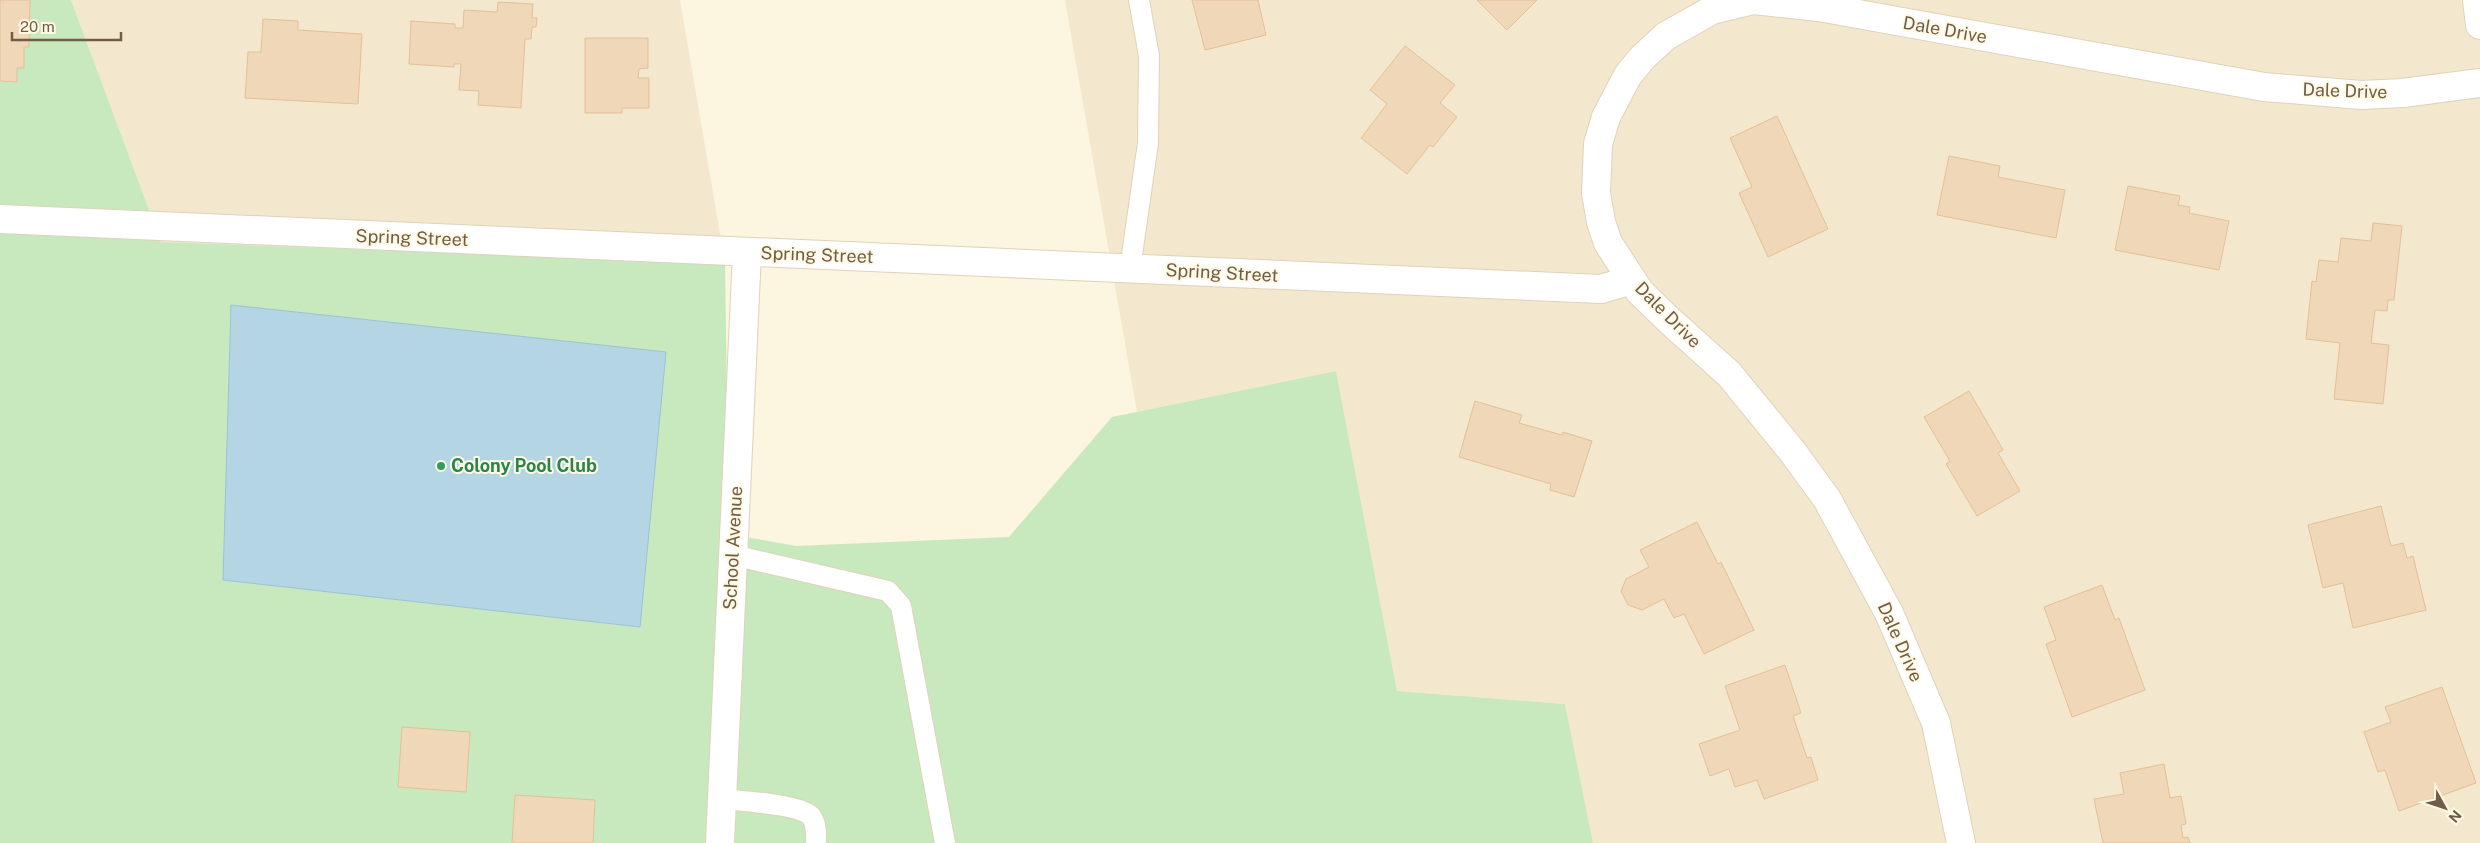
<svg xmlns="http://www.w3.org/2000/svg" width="2480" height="843" font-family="'Public Sans',sans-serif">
	<rect width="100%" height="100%" fill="#fcf5df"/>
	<path fill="#f3e8cd" d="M71 0H680L725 263 161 242Z
		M1065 0H2480V843H1593L1565 704 1397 691 1336 371 1137 412Z"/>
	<path fill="#c8e8be" d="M0 0H71L161 242 725 263 729 534 796 546 1009 537 1112 417 1336 371 1397 691 1565 704 1593 843H0Z"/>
	<path fill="#b4d5e4" stroke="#9bc3d6" d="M231 305 666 352 640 627 223 580Z"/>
	<path fill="#f0d7b7" stroke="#e3c097" d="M0 0H30L29 47H24V68H17V82L0 81Z
		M1192 0H1258L1266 35 1205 50Z
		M1477 0H1537L1507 30Z
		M498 2 533 4 532 18H537L536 27H532L531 39H525L521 108 478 105 479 91 459 90 461 64H454V67L409 64 411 21 455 24V28H463L464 10 497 12Z
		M263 19 298 21V30L362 34 358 104 245 98 248 52H261Z
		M585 38H648V68L639 69 638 78H649V108H622V113H585Z
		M1405 46 1455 85 1440 103 1457 117 1433 147 1430 145 1407 174 1361 138 1387 104 1370 90Z
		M1777 116 1828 229 1768 257 1739 193 1752 187 1730 138Z
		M1949 156 2000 166 1998 177 2065 190 2056 238 1937 215Z
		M2128 186 2180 196 2178 205 2190 207 2189 213 2229 221 2219 270 2115 250Z
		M2373 223 2402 226 2394 300H2388L2387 311 2375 310 2371 343 2389 345 2383 404 2334 399 2340 343 2306 339 2312 281 2316 282 2319 260 2338 262 2341 238 2371 241Z
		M1969 391 2003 450 1998 453 2020 491 1977 516 1946 464 1950 461 1924 417Z
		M1475 401 1522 415 1519 423 1562 435 1563 432 1592 441 1574 497 1550 490 1551 484 1459 457Z
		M2381 506 2391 546 2403 543 2407 558 2413 556 2426 610 2353 628 2343 583 2323 588 2308 525Z
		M1697 522 1718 564 1721 562 1754 630 1704 654 1684 614 1674 618 1664 599 1642 610 1628 605 1621 591 1626 579 1649 567 1640 550Z
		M2102 585 2115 620 2119 618 2145 690 2072 717 2046 644 2056 640 2044 607Z
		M1785 665 1801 713 1793 716 1807 758 1811 757 1818 780 1764 799 1757 780 1735 787 1729 769 1710 776 1699 744 1740 730 1725 686Z
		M2442 687 2476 783 2399 811 2385 770 2378 772 2364 732 2391 722 2385 707Z
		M402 727 470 732 466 792 398 787Z
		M2164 764 2170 798 2181 796 2186 824 2181 825 2183 838 2188 837 2190 843H2103L2094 799 2124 794 2120 773Z
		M515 795 595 800 593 843H512Z"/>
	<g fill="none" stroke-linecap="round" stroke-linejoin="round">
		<defs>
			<path id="service" d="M1130 269 1148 143 1149 56 1139 0
				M733 555 888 591 901 606 945 843
				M722 799C740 801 799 804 811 816 817 824 816 834 816 843"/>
			<path id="minor" d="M2477 0 2480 25
				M0 219 1601 289 1632 280
				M720 843 747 252
				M1961 843 1936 723 1889 613 1827 499 1792 451 1729 374 1670 321 1640 292 1608 243 1601 222 1596 193 1598 144 1606 117 1628 75 1643 57 1666 36 1712 10 1754 0 1819 7 2264 87 2361 95 2403 93 2480 83"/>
		</defs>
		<use href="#service" stroke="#dfd2bb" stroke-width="22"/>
		<use href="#minor" stroke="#dfd2bb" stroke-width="30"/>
		<use href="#service" stroke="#fff" stroke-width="20"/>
		<use href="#minor" stroke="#fff" stroke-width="28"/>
	</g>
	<circle fill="#2e9e5b" stroke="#fff9e4" stroke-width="2" cx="441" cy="466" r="5"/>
	<g text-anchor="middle" stroke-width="4" stroke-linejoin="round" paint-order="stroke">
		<g font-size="18" fill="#715d47" stroke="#fff9e4">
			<text transform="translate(1945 30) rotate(10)" y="6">Dale Drive</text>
			<text transform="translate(2345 91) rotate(2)" y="6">Dale Drive</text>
			<text transform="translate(412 238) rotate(2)" y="6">Spring Street</text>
			<text transform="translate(817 255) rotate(2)" y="6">Spring Street</text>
			<text transform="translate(1222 273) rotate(3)" y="6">Spring Street</text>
			<text transform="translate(1668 315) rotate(45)" y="6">Dale Drive</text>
			<text transform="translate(733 548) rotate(-87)" y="6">School Avenue</text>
			<text transform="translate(1900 642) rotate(66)" y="6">Dale Drive</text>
		</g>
		<g font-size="18" font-weight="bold" fill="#27864d" stroke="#fff9e4" text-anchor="start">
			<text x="451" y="472">Colony Pool Club</text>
		</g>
	</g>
	<g transform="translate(2445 808) rotate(130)" stroke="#fff9e4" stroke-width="4" paint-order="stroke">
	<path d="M0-4L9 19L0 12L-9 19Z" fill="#715d47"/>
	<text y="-8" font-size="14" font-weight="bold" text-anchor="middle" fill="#715d47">N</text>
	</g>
	<path d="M12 32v8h109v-8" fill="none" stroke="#715d47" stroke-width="2.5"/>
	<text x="20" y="32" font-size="15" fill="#715d47" stroke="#fff9e4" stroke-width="4" paint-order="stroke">20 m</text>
</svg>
